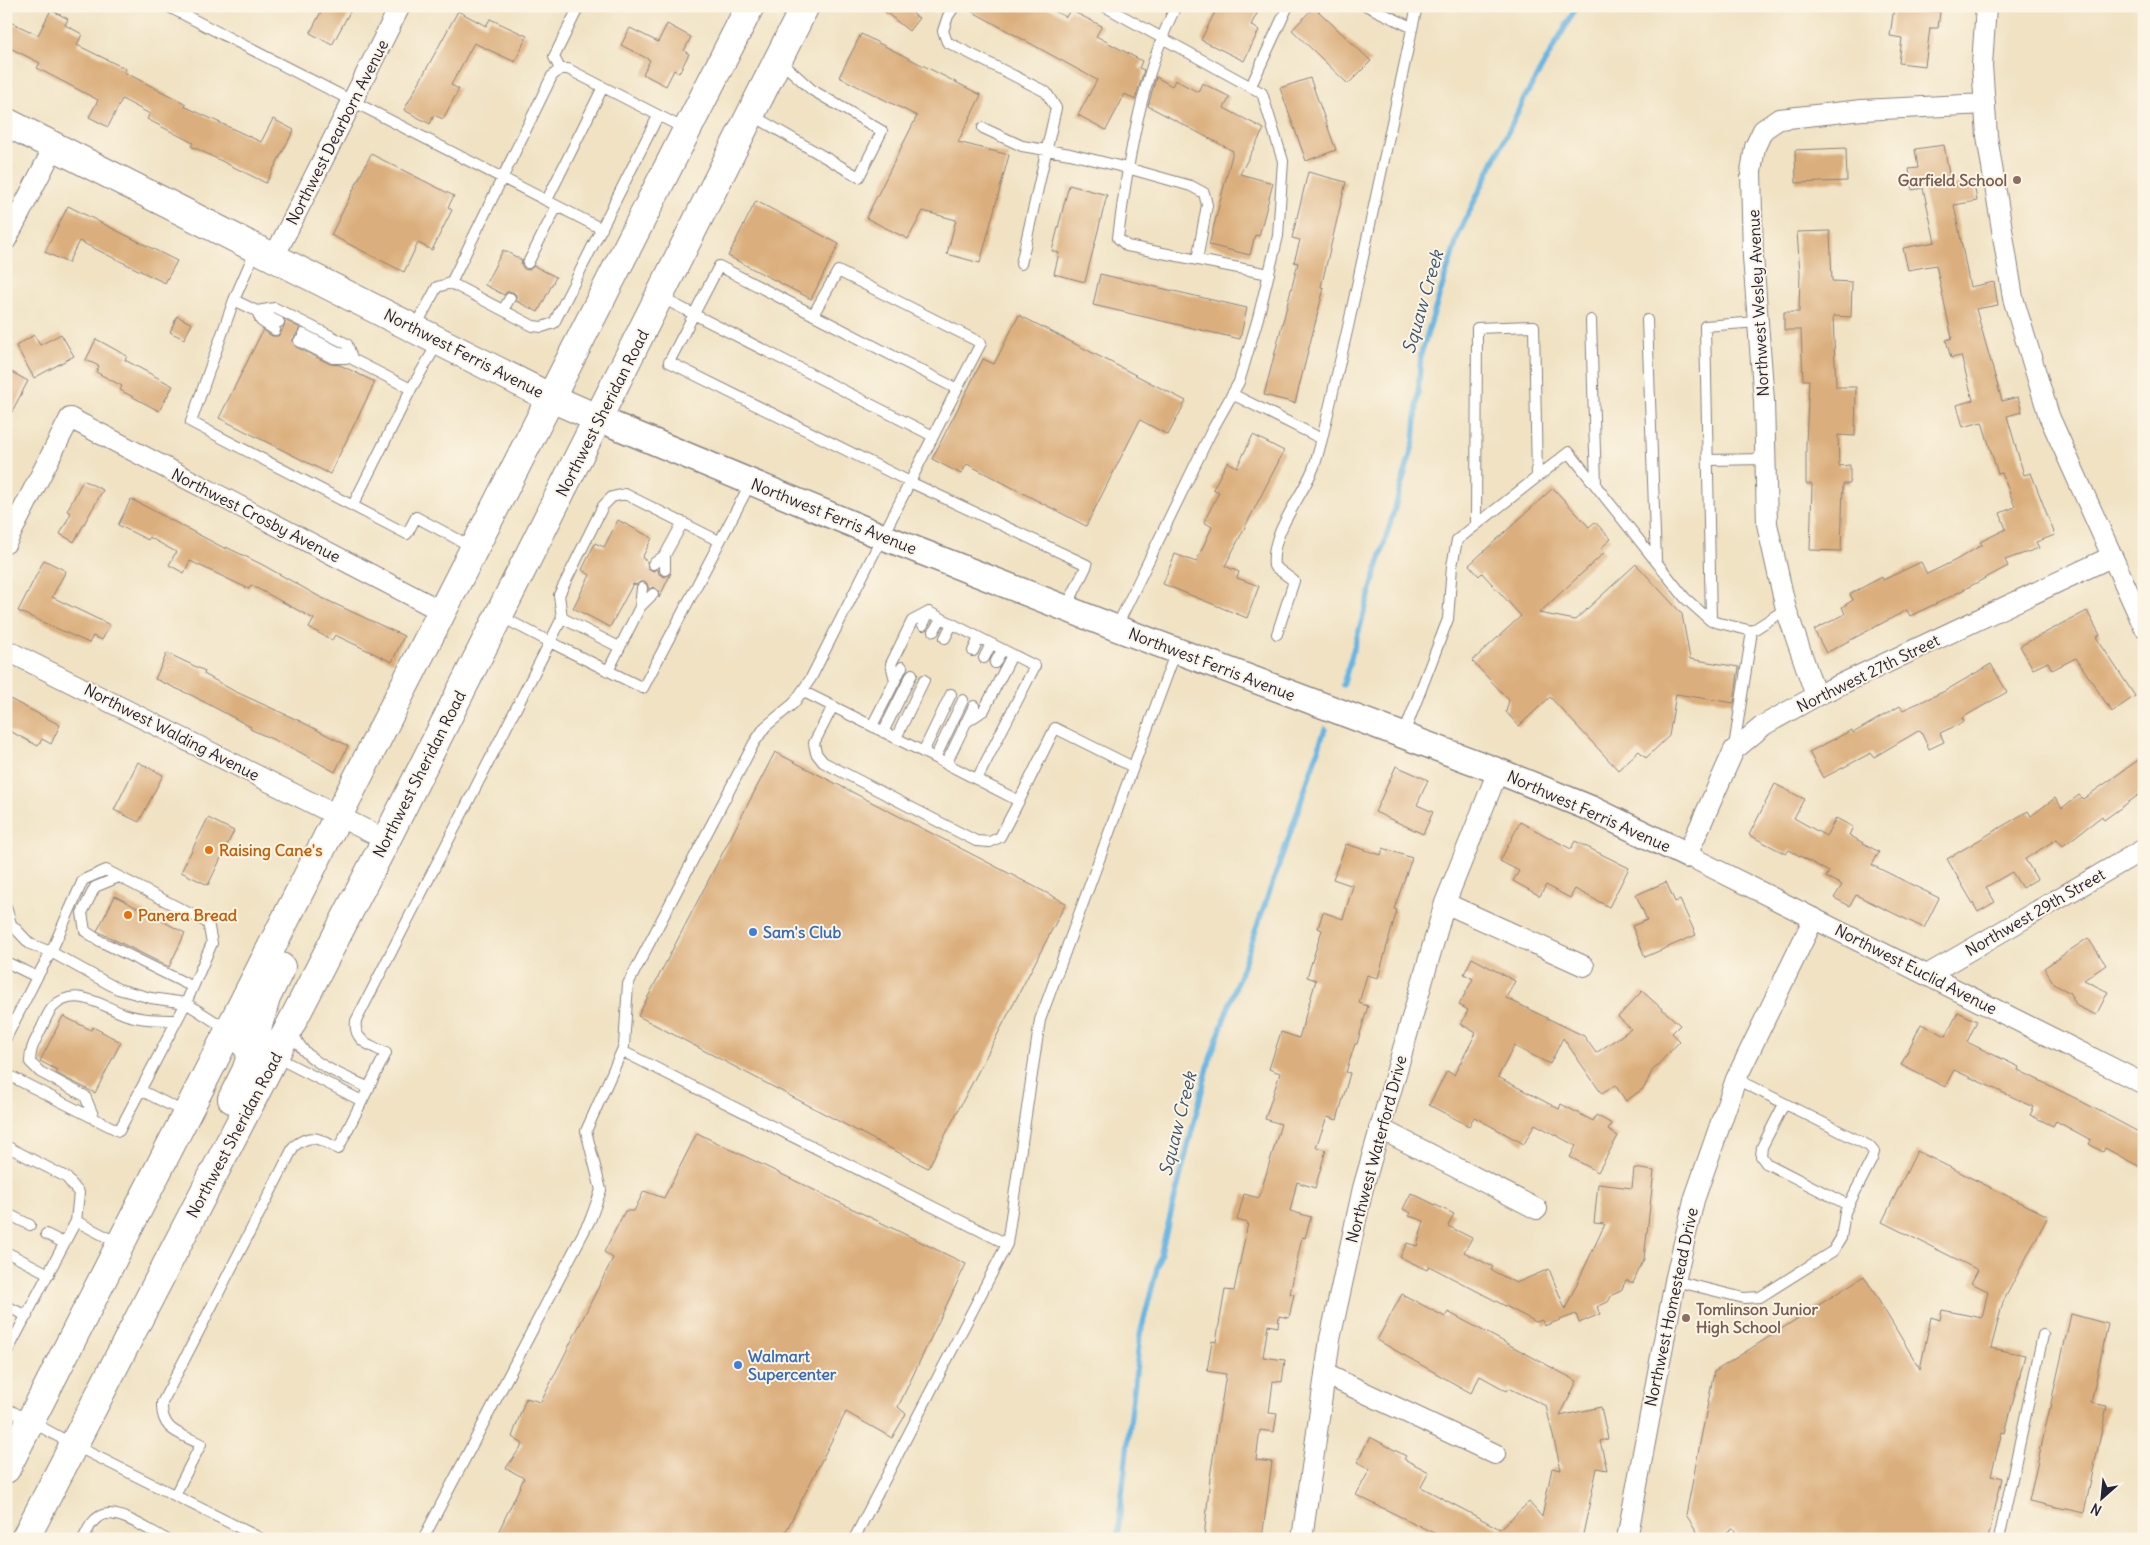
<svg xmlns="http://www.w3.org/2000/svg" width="2150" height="1545" font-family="Delius,sans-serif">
	<rect width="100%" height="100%" fill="#fcf5e5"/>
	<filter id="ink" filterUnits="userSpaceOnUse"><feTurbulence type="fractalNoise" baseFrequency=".02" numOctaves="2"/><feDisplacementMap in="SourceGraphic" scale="10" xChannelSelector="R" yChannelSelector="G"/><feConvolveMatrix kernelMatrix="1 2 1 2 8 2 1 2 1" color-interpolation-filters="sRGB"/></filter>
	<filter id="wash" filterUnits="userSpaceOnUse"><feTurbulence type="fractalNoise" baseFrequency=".0096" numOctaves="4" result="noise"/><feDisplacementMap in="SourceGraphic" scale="20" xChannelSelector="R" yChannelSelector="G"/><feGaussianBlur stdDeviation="1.12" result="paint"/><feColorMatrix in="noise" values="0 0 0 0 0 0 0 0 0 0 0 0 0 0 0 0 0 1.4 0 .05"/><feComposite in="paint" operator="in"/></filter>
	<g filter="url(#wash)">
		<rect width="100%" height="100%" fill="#f0e2c3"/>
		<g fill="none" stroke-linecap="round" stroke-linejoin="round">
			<path stroke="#68b5e2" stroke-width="5.5" d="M1343 685 1414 442 1421 354 1459 233 1524 99 1577 6
				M1117 1539 1140 1335 1210 1059 1291 831 1325 729"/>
		</g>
		<g id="blocks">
			<path fill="#dbaf7d" d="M324 6H353L332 45 310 33Z
				M878 6H919L913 14 919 18 909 31Z
				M962 6H1045L1066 17 1070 10 1102 26 1096 36 1142 61 1139 68 1144 70 1135 100 1125 94 1106 130 1078 115 1097 80Z
				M1218 6H1261L1251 25 1259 30 1244 61 1201 40Z
				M1314 7 1371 61 1348 84 1292 30Z
				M1894 7 1940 12 1938 28H1930L1925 66 1899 63 1902 38 1890 36Z
				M51 10 68 19 65 25 82 34 77 45 126 69 124 72 186 104 184 106 261 142 273 119 294 130 266 183 191 146 193 143 147 119 150 114 122 99 108 127 89 117 98 100 37 68 40 63 6 46V20L38 35Z
				M458 11 486 26 490 19 527 36 515 62 474 43 451 85 459 89 443 119 434 115 430 124 404 110Z
				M667 24 691 37 684 51 689 54 679 73 674 70 666 86 643 74 650 60 621 45 630 28 658 42Z
				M861 34 981 95 958 142 1009 155 980 263 947 254 956 220 923 211 908 239 866 218 917 116 839 77Z
				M1156 77 1172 86 1175 80 1198 92 1202 83 1230 97 1224 108 1264 129 1240 174 1273 183 1259 236 1255 235 1250 255 1209 245 1233 151 1148 106Z
				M1310 78 1336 150 1306 161 1280 88Z
				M1944 145 1951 186 1974 183 1977 201 1954 205 1970 287 1994 282 1998 305 1976 309 2002 401 2018 397 2022 412 2007 416 2024 475 2031 473 2055 535 2036 542 2039 548 2005 560 2008 566 1948 598 1910 616 1907 610 1826 653 1814 630 1845 614 1842 607 1853 600 1850 594 1882 577 1883 580 1921 562 1927 574 1954 561 1982 545 1980 542 2006 529 2000 513 2015 507 2002 473 1998 474 1982 422 1963 427 1957 405 1973 400 1961 356 1951 358 1946 340 1952 338 1936 265 1908 270 1903 248 1935 242 1923 188 1912 190 1909 169 1918 168 1915 149Z
				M1846 148 1847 181 1796 183 1795 150Z
				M371 154 454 196 448 207 452 210 432 250 418 243 404 272 331 235Z
				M1308 172 1346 182 1321 287 1324 288 1295 403 1264 395 1298 263 1294 262 1300 240 1292 238Z
				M1069 185 1107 195 1085 282 1054 274 1059 253 1052 251Z
				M756 201 839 244 811 299 728 256Z
				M68 206 177 261 165 283 79 241 68 263 45 252Z
				M1830 231 1832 281 1852 282 1851 317 1833 316 1836 387H1856L1855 436 1838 435 1839 466 1850 465V484H1843L1841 551 1810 550 1812 484H1806V443L1809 380H1803L1801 330H1784V312H1799L1800 273 1797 232Z
				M503 250 522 260 521 264 524 269 529 270 534 266 556 277 538 312 516 301V295L513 292H507L504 295 485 285Z
				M1100 274 1247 308 1240 339 1093 305Z
				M1019 315 1186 401 1168 435 1140 420 1086 526 967 464 961 474 932 459 983 359 994 364Z
				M177 316 192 324 184 339 170 332Z
				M286 321 300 328 292 341 296 347 330 364 340 365 375 382 330 474 219 418 263 330 272 336H278L281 333Z
				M61 334 74 356 34 378 16 346 34 335 40 345Z
				M96 339 127 356 125 360 173 386 159 411 120 390 122 386 96 372 99 366 86 360Z
				M6 369 28 381 6 423Z
				M1253 435 1284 451 1225 566 1239 572 1237 578 1259 586 1247 618 1163 584 1175 554 1196 562 1212 527 1204 522 1219 492 1213 489 1227 462 1237 467Z
				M83 480 103 490 74 542 60 534 71 513 67 511Z
				M1553 488 1589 527 1595 522 1611 539 1601 548 1605 552 1539 613 1575 620 1636 564 1682 614 1690 659 1739 667 1734 703 1676 694 1669 736 1646 758 1639 751 1618 770 1550 697 1519 726 1506 712 1509 700 1472 661 1521 616 1482 573 1479 576 1469 565Z
				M131 499 226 549V547L261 564 320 597 404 636 392 662 335 635 332 640 309 628 314 619 251 585 249 589 190 561 184 573 169 565 176 552 149 537 148 540 118 525Z
				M618 520 652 538 642 558 647 561 648 568 653 571 658 569 659 574 665 577 671 573 659 598 658 590 654 587 649 589 646 582H640L636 585 633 584 610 627 573 608 590 575 582 570 595 543 604 547Z
				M44 560 66 571 52 597 110 625 102 640 93 636 89 643 18 611Z
				M2087 611 2100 635 2096 637 2135 696 2112 712 2076 658 2052 670 2048 662 2033 669 2020 646Z
				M167 653 205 671 204 674 234 691 304 723 348 746 335 772 296 750 250 729 251 727 193 696 155 679Z
				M1991 664 2007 692 1962 718 1964 722 1940 733 1944 742 1929 749 1920 730 1874 757 1871 753 1823 778 1809 752 1852 730 1853 733 1900 706 1903 710 1945 691Z
				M6 697 60 725 51 744 42 739 38 746 6 729Z
				M775 752 1066 903 928 1168 638 1016Z
				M2144 756V791L2104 820 2102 816 2063 846 2057 839 2025 859 2037 879 2022 888 2012 872 1986 887 1995 902 1978 912 1947 859 2028 811 2031 816 2055 798 2062 808 2079 795 2083 799Z
				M138 762 163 775 139 822 114 810Z
				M1396 766 1428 780 1417 805 1433 812 1423 834 1375 812Z
				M1775 784 1804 799 1794 818 1826 836 1836 818 1853 827 1849 835 1879 852 1872 865 1939 898 1924 928 1856 895 1850 906 1834 898 1842 885 1826 877 1829 872 1789 850 1786 854 1749 835Z
				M208 818 234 831 208 885 181 872Z
				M1520 822 1571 849 1575 841 1629 868 1609 907 1575 889 1570 898 1546 885 1540 896 1513 881 1519 871 1500 861Z
				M1346 844 1381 855 1383 848 1412 858 1394 909 1397 910 1378 978 1367 975 1359 1003 1368 1006 1357 1044H1355L1346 1072 1350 1073 1337 1120 1327 1117 1316 1147 1326 1150 1315 1188 1297 1182 1290 1211 1311 1217 1305 1238 1302 1237 1290 1294H1294L1289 1318 1279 1316 1278 1327 1268 1325 1263 1357 1285 1360 1282 1382 1273 1381 1269 1413 1277 1414 1274 1432 1260 1430 1256 1460 1272 1462 1262 1539H1204L1210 1477 1226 1374 1207 1371 1212 1341 1216 1342 1225 1290 1234 1291 1248 1223 1237 1220 1244 1194 1259 1198 1281 1124 1265 1119 1280 1073 1269 1069 1281 1032 1299 1038 1316 980 1307 977 1322 930 1318 928 1323 912 1343 919 1353 886 1333 879Z
				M1666 882 1675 902 1680 900 1696 935 1645 957 1632 926 1647 920 1636 895Z
				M115 896 185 933 169 967 97 931Z
				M2088 938 2106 965 2084 980 2108 992 2096 1015 2077 1006 2069 992 2055 985 2044 968Z
				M1472 958 1515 981 1506 998 1584 1036 1596 1053 1631 1029 1618 1017 1642 991 1680 1025 1672 1033 1680 1041 1652 1071 1644 1088 1626 1101 1615 1085 1602 1094 1563 1038 1550 1064 1514 1046 1498 1077 1559 1109 1561 1104 1593 1121 1596 1115 1612 1124 1608 1130 1618 1136 1598 1172 1570 1157 1576 1146 1535 1124 1524 1144 1474 1117 1469 1126 1429 1105 1447 1071 1454 1075 1476 1033 1461 1024 1468 1010 1459 1005 1473 979 1464 974Z
				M1958 1012 1977 1021 1967 1042 2019 1067 2018 1070 2075 1098 2144 1135V1169L2105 1148 2103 1152 2089 1144 2091 1140 2056 1121 2053 1126 2030 1115 2034 1107 1954 1070 1945 1087 1901 1065 1921 1024 1946 1036Z
				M63 1016 91 1030 93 1027 121 1042 95 1093 56 1073 57 1070 40 1061Z
				M697 1133 966 1264 898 1407 906 1414 892 1438 846 1412 782 1539H495L524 1478 506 1468 523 1444 512 1437 526 1398 541 1402 613 1258 604 1252 625 1211H634L644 1191 664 1198Z
				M1917 1151 2048 1216 2003 1302 1991 1348 2025 1355 2005 1433 2002 1432 1991 1475 2002 1478 1988 1539H1740L1733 1528 1716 1539H1702L1686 1515 1714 1372 1864 1276 1920 1369 1931 1317 1940 1320 1942 1310 1982 1318 1988 1291 1971 1283 1978 1270 1882 1222Z
				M1634 1168 1654 1171 1644 1259 1633 1283 1626 1280 1621 1291 1612 1295 1608 1302 1597 1307 1600 1314 1579 1323 1576 1314 1544 1326 1542 1320 1536 1322 1429 1266 1427 1270 1400 1257 1407 1243 1417 1246 1424 1221 1409 1216 1411 1213 1403 1209 1411 1193 1454 1214 1448 1226 1472 1238 1464 1252 1493 1267 1491 1270 1516 1283 1549 1269 1565 1309 1605 1224 1594 1223 1598 1184 1632 1188Z
				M1402 1294 1445 1317 1448 1312 1577 1381 1560 1416 1601 1407 1608 1439 1600 1441 1607 1470 1597 1468 1582 1539H1433L1436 1534 1356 1495 1370 1469 1357 1462 1370 1437 1406 1456 1404 1459 1429 1472 1421 1487 1500 1529 1529 1502 1542 1517 1552 1468 1561 1470 1546 1406 1509 1388 1507 1391 1480 1376 1471 1393 1377 1340Z
				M2071 1314 2108 1324 2091 1403 2107 1406 2084 1513 2029 1501Z"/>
		</g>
	</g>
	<g filter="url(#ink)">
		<use href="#blocks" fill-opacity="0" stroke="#89827f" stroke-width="1"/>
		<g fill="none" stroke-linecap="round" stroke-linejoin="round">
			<defs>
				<path id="service" d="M167 6 602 229
					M955 6 948 16 943 31 947 42 1046 92 1056 108 1021 264
					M1104 6 1262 93 1283 161 1278 236 1258 318 1239 382 1211 432 1116 628
					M1176 6C1141 78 1128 159 1118 238L1127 246 1269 274
					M1367 6 1411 27
					M560 69 554 57 579 6
					M1251 86 1288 6
					M752 115 859 177 882 131 812 90 780 61
					M983 128 1022 146 1070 154 1127 168 1191 186 1204 193 1207 205 1197 260
					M547 200 603 87
					M256 249 234 300 191 422 407 534 416 517 474 548
					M528 263 557 206
					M451 283 533 326 542 327 554 323 658 116
					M660 297 933 436
					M234 300 279 322
					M503 310 510 298
					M257 311 275 308 347 344 352 358
					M257 311 261 321 275 330
					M813 315 838 271 981 343 957 389
					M1591 320 1596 485
					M1647 320 1656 561
					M415 328 437 287 451 283 552 76 560 69H568L685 129
					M303 334 411 389
					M299 341 333 358H348
					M1232 394 1322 439 1348 327 1417 6
					M1708 460 1765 459
					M353 505 411 389 439 341
					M1476 525 1477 328 1534 326 1537 477
					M653 564 665 555 683 522
					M665 570V555
					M640 607 642 588
					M562 618 550 642 643 688 751 482
					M1711 621 1705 326 1758 322
					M923 625 929 612 1035 666 977 779
					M934 631 941 618
					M1277 634 1294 581 1274 566C1270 533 1301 499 1313 469 1317 460 1319 449 1322 439
					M945 638 952 624
					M619 647 562 618 559 595 603 506 612 497 625 494 719 541
					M973 651 979 638
					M984 658 991 644
					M995 663 1002 650
					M608 671 640 607 653 594
					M895 680 891 664 912 621 929 612
					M802 691C875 727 947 764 1019 801L1000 837 990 842 976 841 823 762 816 753 814 743 833 706
					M965 723 984 710 1012 655
					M872 726 902 667
					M883 732 912 674
					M1403 736 1448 619 1452 566 1457 540 1569 452 1685 598 1711 621 1752 631
					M896 738 924 680
					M1734 747 1752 631 1786 609
					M923 752 951 694
					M935 758 963 700
					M946 764 974 706
					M1019 801 1055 728 1133 767
					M119 877 95 887 82 913 85 931 100 941 193 987
					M6 907 11 924 30 944 51 952 118 989 151 998 186 1003 119 1131 6 1074
					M6 962 37 977 6 1038
					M37 977 51 952 83 880 106 870 208 923 212 943 186 1003 228 1030
					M293 1030C299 1061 343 1075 369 1088
					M622 1051 1007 1244 854 1539
					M276 1057 362 1101
					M140 1090 186 1113
					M1784 1104 1762 1147 1761 1156 1766 1163 1848 1205
					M95 1120 85 1096 40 1072 30 1062C30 1047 36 1040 42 1027 45 1021 48 1012 53 1007 75 985 102 1006 124 1014 141 1020 159 1020 177 1020
					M6 1146 66 1177 79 1193 76 1221
					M6 1213 30 1225
					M46 1234 64 1243
					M1007 1244 1040 1020 1176 651
					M6 1252 49 1274
					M1675 1281 1744 1298 1760 1297 1833 1251 1841 1238 1845 1212 1872 1159 1874 1152 1869 1146 1736 1079
					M6 1306 27 1316
					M6 1354 76 1221 120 1244
					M6 1408 74 1445 262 1539
					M175 1495 201 1444C179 1433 161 1431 162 1403L294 1146C312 1132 320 1139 338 1149L386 1053C370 1045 353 1041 356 1021L550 642 500 616
					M83 1539C88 1530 91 1521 100 1516 116 1507 150 1531 166 1539
					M423 1539 591 1218 601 1190 586 1131 624 1046 628 984 754 743 765 727 794 703 811 678 910 482 669 362 719 266 957 389 910 482 1087 565 1066 608
					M1999 1539 2043 1335"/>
				<path id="minor" d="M1986 6 1982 65 1987 136 2013 298 2049 416 2144 627
					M6 240 54 147
					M274 257 400 6
					M6 543 70 418 443 612
					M2111 557 1816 696 1764 725 1734 750 1687 855 2144 1084
					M6 650 386 840
					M1816 696 1786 609 1767 524 1764 401 1753 257 1751 172 1755 147 1763 130 1779 119 1862 110 1985 104
					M1445 903 1584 966
					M1927 975 2144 849
					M1379 1128 1537 1209
					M1325 1374 1495 1454
					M1302 1539 1330 1339 1363 1188 1445 903 1498 771
					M1627 1539 1675 1281 1694 1200 1736 1079 1814 918"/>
				<path id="tertiary" d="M599 419 881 536 1116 628 1498 771 1592 809 1687 855"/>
				<path id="secondary" d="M6 122 551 398 599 419"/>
				<path id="primary" d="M228 1030 243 1041 252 1053 246 1071 232 1099
					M274 1056 259 1044 257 1029 266 998 281 967
					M6 1469 750 6
					M25 1539 386 840 805 6"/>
			</defs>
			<use href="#service" stroke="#89827f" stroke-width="12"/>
			<use href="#minor" stroke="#89827f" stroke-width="22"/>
			<use href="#tertiary" stroke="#89827f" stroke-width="28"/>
			<use href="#secondary" stroke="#89827f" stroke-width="30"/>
			<use href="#primary" stroke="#89827f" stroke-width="30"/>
			<use href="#service" stroke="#fff" stroke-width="10"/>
			<use href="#minor" stroke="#fff" stroke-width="20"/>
			<use href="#tertiary" stroke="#fff" stroke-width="25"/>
			<use href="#secondary" stroke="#fff" stroke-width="28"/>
			<use href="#primary" stroke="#fff" stroke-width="28"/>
		</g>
	</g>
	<g fill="#8d6e63" stroke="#fcf5e5" stroke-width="2">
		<circle cx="2017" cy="180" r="5"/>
		<circle cx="1686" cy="1318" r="5"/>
	</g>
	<g fill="#e8710a" stroke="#fcf5e5" stroke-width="2">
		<circle cx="209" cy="850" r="5"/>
		<circle cx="128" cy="915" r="5"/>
	</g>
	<g fill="#3f7fe0" stroke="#fcf5e5" stroke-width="2">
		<circle cx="753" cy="932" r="5"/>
		<circle cx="738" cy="1365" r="5"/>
	</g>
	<g text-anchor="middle" stroke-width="4" stroke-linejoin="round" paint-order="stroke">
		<g font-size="16" fill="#22223b" stroke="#fcf5e5">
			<text transform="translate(337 132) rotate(-63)" y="6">Northwest Dearborn Avenue</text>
			<text transform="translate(1758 303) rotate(-93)" y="6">Northwest Wesley Avenue</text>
			<text transform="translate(464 353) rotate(27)" y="6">Northwest Ferris Avenue</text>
			<text transform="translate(602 413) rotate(-63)" y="6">Northwest Sheridan Road</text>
			<text transform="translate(256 515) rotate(27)" y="6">Northwest Crosby Avenue</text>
			<text transform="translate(834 516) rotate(22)" y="6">Northwest Ferris Avenue</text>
			<text transform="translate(1212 664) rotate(21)" y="6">Northwest Ferris Avenue</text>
			<text transform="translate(1868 673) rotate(-26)" y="6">Northwest 27th Street</text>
			<text transform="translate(172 732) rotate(27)" y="6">Northwest Walding Avenue</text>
			<text transform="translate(419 774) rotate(-63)" y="6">Northwest Sheridan Road</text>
			<text transform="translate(1589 811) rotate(24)" y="6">Northwest Ferris Avenue</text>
			<text transform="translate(2035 912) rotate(-30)" y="6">Northwest 29th Street</text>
			<text transform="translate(1916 969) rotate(27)" y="6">Northwest Euclid Avenue</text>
			<text transform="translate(234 1135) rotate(-62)" y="6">Northwest Sheridan Road</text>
			<text transform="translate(1376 1149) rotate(-75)" y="6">Northwest Waterford Drive</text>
			<text transform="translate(1671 1307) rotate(-78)" y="6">Northwest Homestead Drive</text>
		</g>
		<g font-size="16" font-weight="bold" fill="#785e54" stroke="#fcf5e5" text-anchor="end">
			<text x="2007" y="186">Garfield School</text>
			<text x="1696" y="1315" text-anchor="start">Tomlinson Junior<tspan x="1696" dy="18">High School</tspan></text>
		</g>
		<g font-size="16" font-weight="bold" fill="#c56008" stroke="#fcf5e5" text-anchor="start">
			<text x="219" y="856">Raising Cane's</text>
			<text x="138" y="921">Panera Bread</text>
		</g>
		<g font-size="16" font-weight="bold" fill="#366cbe" stroke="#fcf5e5" text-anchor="start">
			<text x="763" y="938">Sam's Club</text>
			<text x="748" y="1362">Walmart<tspan x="748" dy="18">Supercenter</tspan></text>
		</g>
		<g font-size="18" font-style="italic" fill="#3a5575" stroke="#fcf5e5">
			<text transform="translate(1423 302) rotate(-74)" y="6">Squaw Creek</text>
			<text transform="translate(1178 1124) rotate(-76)" y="6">Squaw Creek</text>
		</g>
	</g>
	<rect width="2150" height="1545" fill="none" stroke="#fcf5e5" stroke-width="25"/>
	<g transform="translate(2102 1498) rotate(207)" stroke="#fcf5e5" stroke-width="4" paint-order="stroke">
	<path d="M0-4L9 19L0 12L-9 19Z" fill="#22223b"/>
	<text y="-8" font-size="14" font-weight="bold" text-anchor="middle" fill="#22223b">N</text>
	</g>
</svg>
